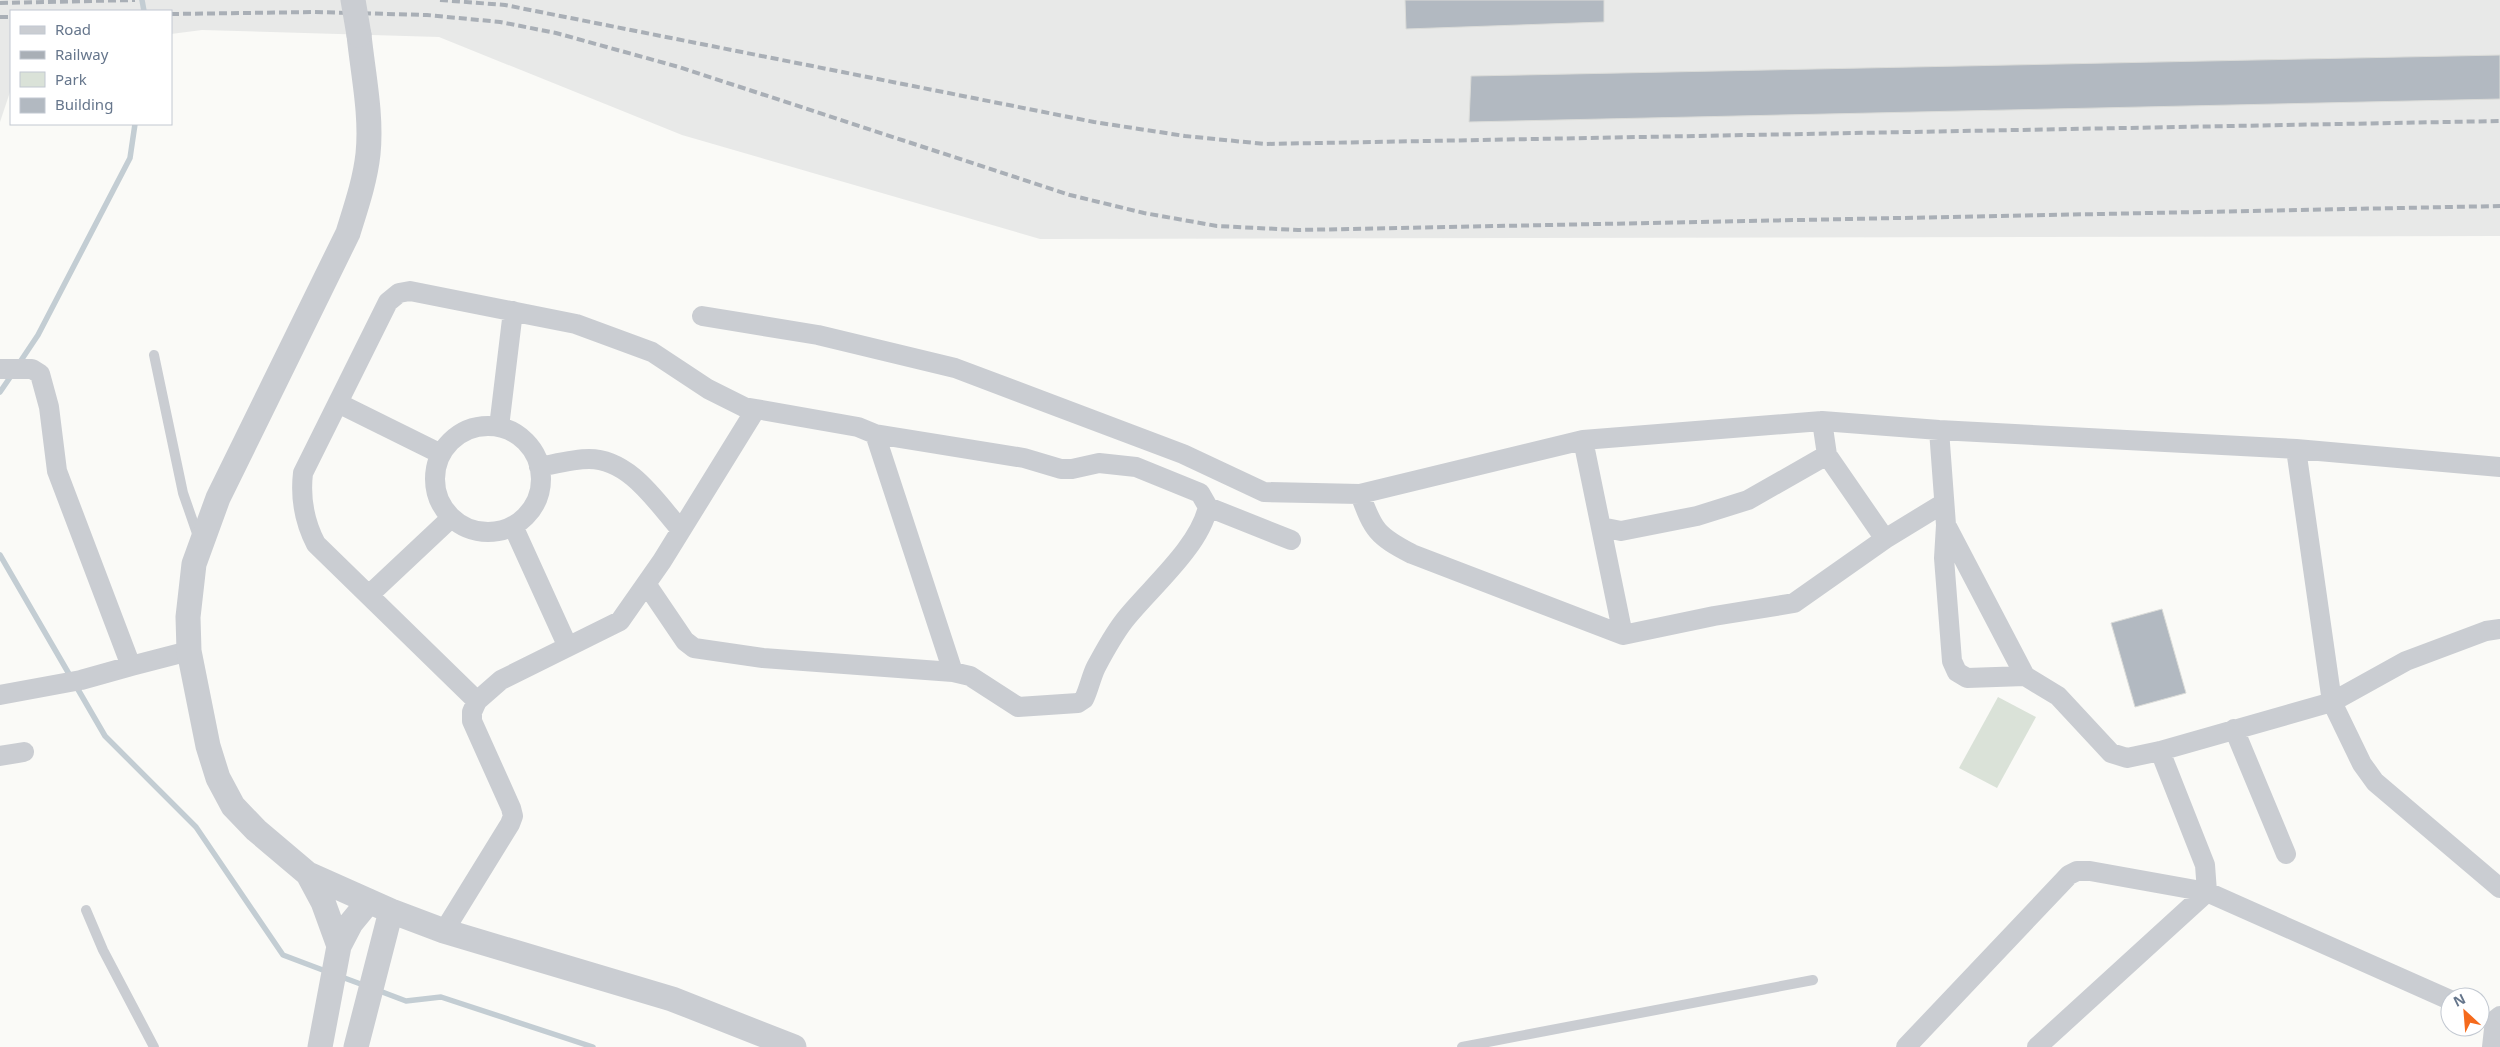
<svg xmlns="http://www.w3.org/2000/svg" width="2500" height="1047" font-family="'Noto Sans',sans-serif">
	<rect width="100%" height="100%" fill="#fafaf7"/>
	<path fill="#e8e9e8" d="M0 0H2500V236L1040 239 682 135 439 37 202 30 171 34V11H11V89L0 122Z"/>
	<path fill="#dae2d8" d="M1998 697 2036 717 1997 788 1959 768Z"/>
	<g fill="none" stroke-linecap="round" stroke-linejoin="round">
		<path stroke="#c3cdd3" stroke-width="5.5" d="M142 0 144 11
			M18 365 38 335 130 158 135 124
			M0 392 13 373
			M0 555 105 736 196 827 283 955 328 972
			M339 976 366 986
			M377 990 406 1001 441 997 593 1047"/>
	</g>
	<path fill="#b2b9c1" stroke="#dbdcd9" d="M1405 0H1604V22L1406 29Z
		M2500 55V99L1469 122 1471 76Z
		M2162 609 2186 693 2135 707 2111 623Z"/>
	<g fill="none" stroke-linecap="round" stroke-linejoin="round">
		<path stroke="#cacdd2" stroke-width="10" d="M154 355 183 493 199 539
			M86 910 103 950 154 1047
			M1462 1047 1813 980"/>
		<path stroke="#cacdd2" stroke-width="20" d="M702 316 818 335 955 368 1183 454 1264 492 1360 494 1583 440 1822 421 1939 430 2296 449 2500 467
			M0 369H32L40 374 49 407 57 471 131 666 189 651
			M338 403 441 454
			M435 479a53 53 0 1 1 106 0a53 53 0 1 1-106 0Z
			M499 427 513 311
			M1939 430 1946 525 2025 676 2058 696 2111 753 2127 758 2160 751 2332 702 2406 661 2486 631 2500 629
			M875 434 953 672
			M1583 440 1623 635
			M2296 449 2332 702 2362 764 2375 782 2500 888
			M539 467C555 464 573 459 589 459 630 459 657 503 681 530
			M1360 494C1373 530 1377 536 1412 554L1623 635 1714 616 1794 603 1885 539 1827 455 1822 421
			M1208 507 1291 540
			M1946 525 1944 558 1952 661 1957 672 1967 678 2025 676
			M513 526 568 647
			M1601 527 1621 531 1697 516 1748 500 1827 455
			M1885 539 1944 503
			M647 585 685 641 694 648 763 658 953 672 970 676 1018 707 1078 703 1084 699C1089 689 1091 677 1096 667 1104 652 1114 634 1124 621 1149 589 1199 548 1208 507L1200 493 1136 467 1099 463 1072 469H1061L1024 458 875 434 858 427 756 409
			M369 595 451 518
			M0 695 81 680 131 666
			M2234 729 2286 854
			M0 756 24 752
			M444 931 510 824 513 816 511 808 472 721V712L477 701 316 544C304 521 300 499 303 473L388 302 399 293 410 291 576 324 652 352 708 389 744 407 756 409 662 561 620 621 501 680 477 701
			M1906 1047 2069 875 2077 871H2090L2207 892 2205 865 2160 751
			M2037 1047 2207 892 2450 1000
			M2492 1047 2495 1020 2500 1016"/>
		<path stroke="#cacdd2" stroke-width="25" d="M359 35C363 74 372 115 368 154 365 181 356 207 348 233L218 498 194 564 188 617 189 651 208 746 218 778 233 806 256 830 308 874 391 911 444 931 672 999 794 1047
			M308 874 323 902 339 946
			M320 1047 339 946 351 923 369 901
			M356 1047 391 911"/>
		<path stroke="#a9afb6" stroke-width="4" stroke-dasharray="8 4" stroke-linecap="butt" d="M440 0 505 5 1094 122 1185 136 1265 144 2500 121
			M0 3 135 0
			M171 14 314 12 427 15 500 22 556 33 679 67 1070 195 1144 213 1217 226 1298 230 2500 206
			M0 17H11"/>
		<path stroke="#cacdd2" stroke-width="25" d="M353 0 359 35"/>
	</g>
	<rect x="10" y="10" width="162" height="115" fill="#ffffff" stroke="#c2c8d1"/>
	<rect x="20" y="26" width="25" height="8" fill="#cacdd2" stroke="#c2c8d1"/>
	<text x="55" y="35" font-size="15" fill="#66768c">Road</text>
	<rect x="20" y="51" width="25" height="8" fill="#a9afb6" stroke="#c2c8d1"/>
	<text x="55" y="60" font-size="15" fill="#66768c">Railway</text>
	<rect x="20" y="72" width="25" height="15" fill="#dae2d8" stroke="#c2c8d1"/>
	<text x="55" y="85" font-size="15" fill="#66768c">Park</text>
	<rect x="20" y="98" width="25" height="15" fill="#b2b9c1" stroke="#c2c8d1"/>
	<text x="55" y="110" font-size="15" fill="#66768c">Building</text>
	<g transform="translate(2465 1012) rotate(334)"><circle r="24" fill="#ffffff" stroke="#c2c8d1"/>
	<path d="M0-4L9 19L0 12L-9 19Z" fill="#f56a1c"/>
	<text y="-8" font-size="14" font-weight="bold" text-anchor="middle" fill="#66768c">N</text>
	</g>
</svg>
